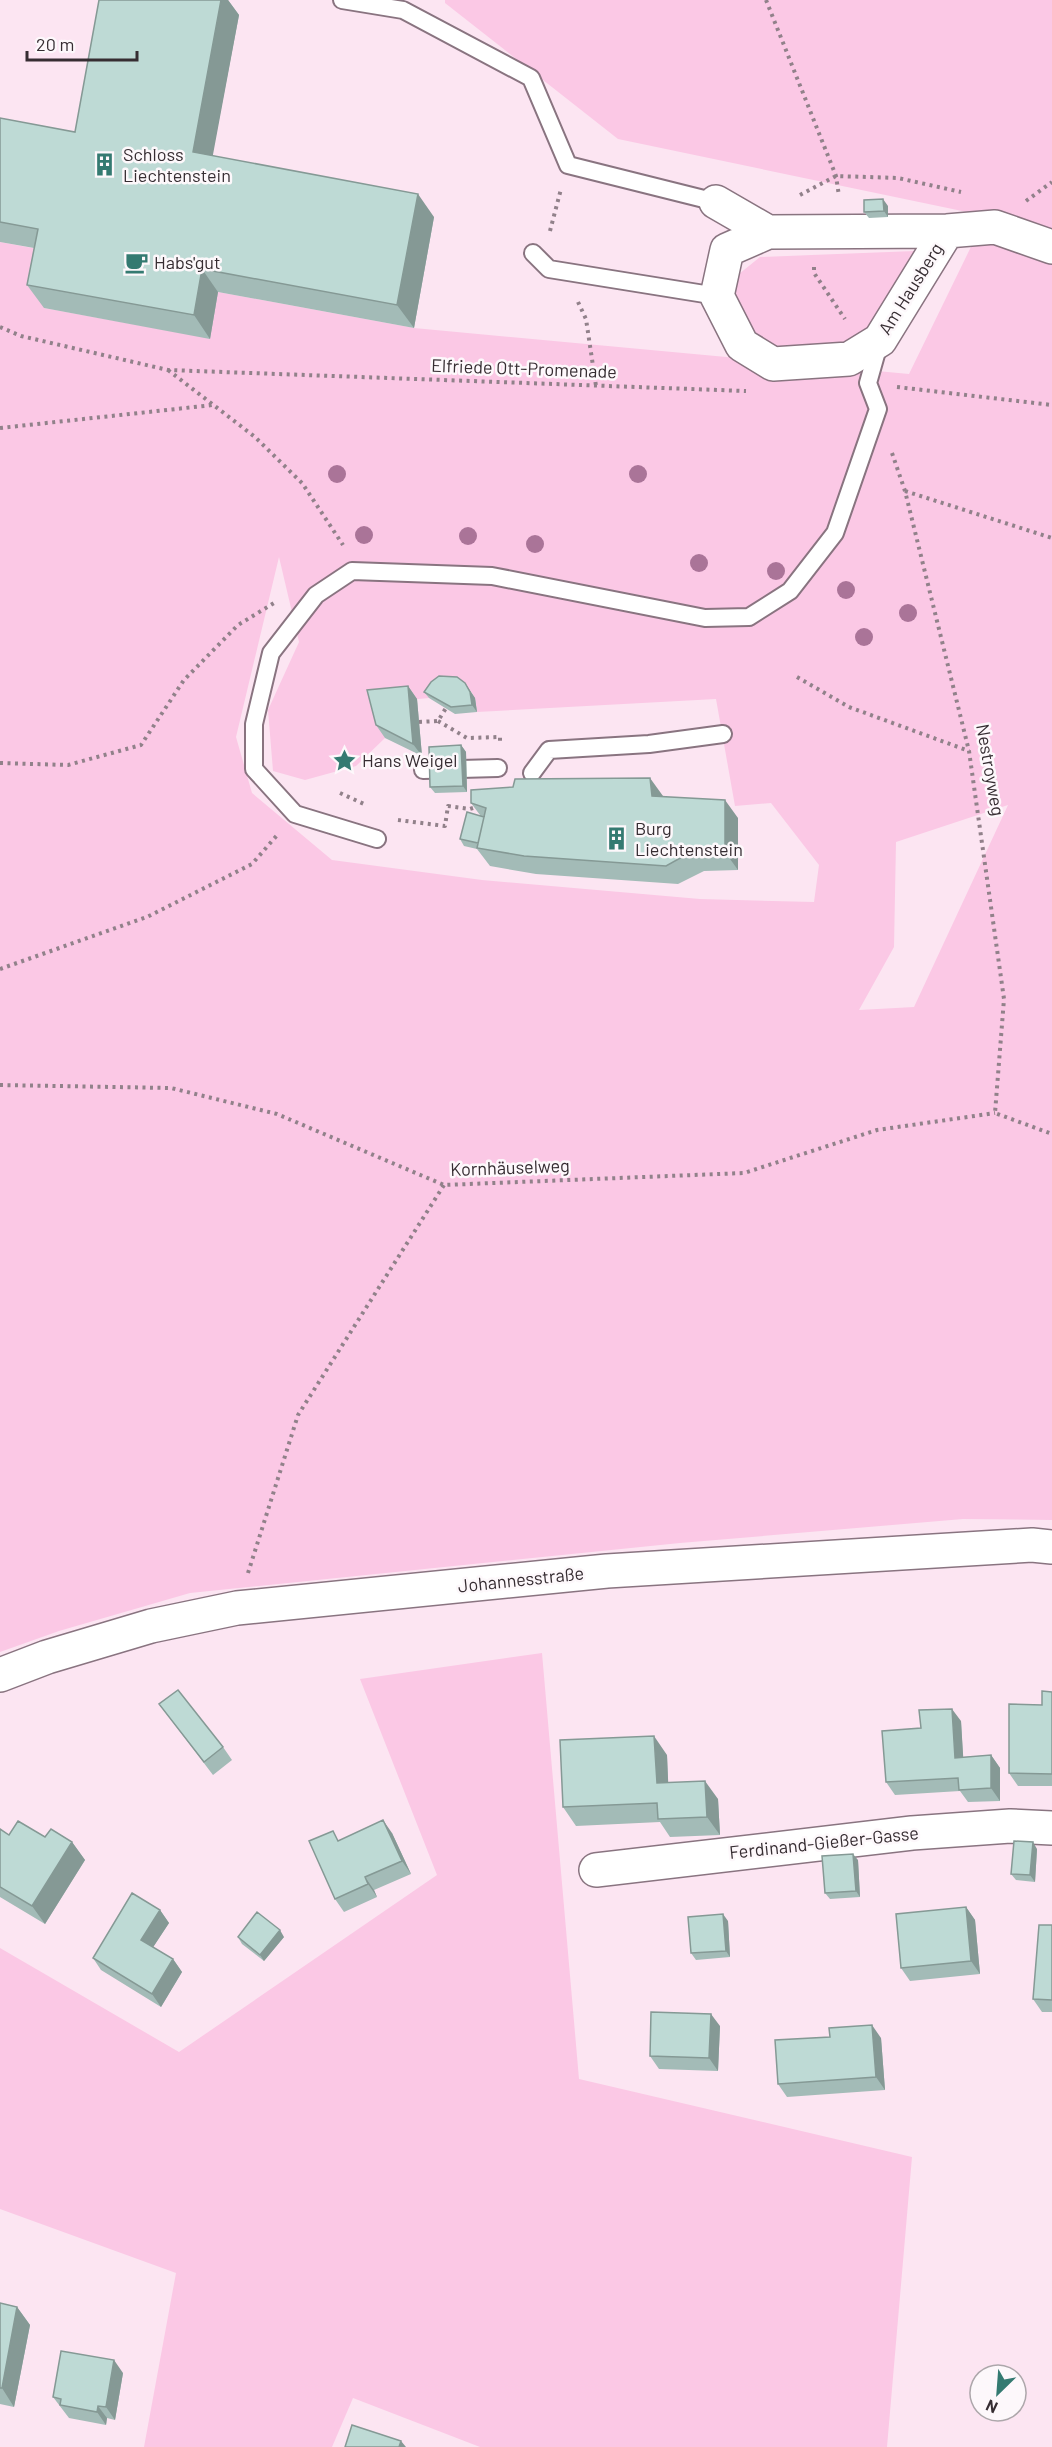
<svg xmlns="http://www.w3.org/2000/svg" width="1052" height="2447" font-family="Barlow,sans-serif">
	<rect width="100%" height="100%" fill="#fce5f2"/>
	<path fill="#fbc8e5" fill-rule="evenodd" d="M445 0H1052V1520L963 1519 680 1543 190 1593 59 1631 0 1652V242L54 252 44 308 209 338 218 292 414 328 909 374 986 216 618 139 445 3ZM279 557 299 642 268 710 273 771 305 780 356 766 385 738 376 703 429 698 436 688 470 690 475 698 477 712 716 699 735 806 771 803 819 865 814 902 700 899 482 880 332 860 252 793 236 737ZM1008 805 914 1007 859 1010 894 947 896 842Z
		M915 251 876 321 848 342 813 356 790 355 742 335 732 296 739 274 760 257Z
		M542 1653 579 2079 912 2157 887 2447H480L353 2398 332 2447H144L176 2273 0 2209V1948L179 2052 437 1875 360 1679Z"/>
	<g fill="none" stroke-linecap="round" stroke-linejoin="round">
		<defs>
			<path id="service" d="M342 0 403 10 531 78 568 165 716 202
				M533 253 549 269 717 296
				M423 770 498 768
				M532 773 549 750 649 744 723 734
				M377 839 295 814 254 769V724L271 653 316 595 352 571 492 576 705 618 749 617 790 591 835 533 878 409 868 383 879 344"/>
			<path id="minor" d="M716 202 768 232 947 231 995 227 1052 247
				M768 232 727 250 717 296 742 345 773 364 849 359 880 340 947 231
				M596 1870 912 1833 1010 1826 1052 1828"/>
			<path id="secondary" d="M0 1675 47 1657 151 1626 237 1608 607 1571 1032 1545 1052 1547"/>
		</defs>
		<use href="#service" stroke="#897480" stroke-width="20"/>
		<use href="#minor" stroke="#897480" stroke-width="36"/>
		<use href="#secondary" stroke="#897480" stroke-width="36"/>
		<path stroke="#91818a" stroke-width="4" stroke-dasharray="3 4.5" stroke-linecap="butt" d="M766 0 836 176 839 196
			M800 195 836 176 898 178 961 192
			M1026 201 1052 182
			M550 231 561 189
			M814 267V273L845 319
			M578 302 586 319 596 386
			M0 327 21 336 168 370 746 391
			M168 370 255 437 302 483 343 545
			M897 387 1052 405
			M0 428 213 405
			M892 453 905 491 969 751 1004 999 995 1113 1052 1134
			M905 491 1052 538
			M797 677 849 707 969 751
			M438 721 467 738 500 737V741
			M419 722 438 721 446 708
			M0 763 68 765 141 745 184 680 238 625 274 603
			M340 793 364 804
			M398 820 445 826 448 806 470 809 479 806
			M0 969 147 917 252 864 279 833
			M0 1085 171 1088 277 1114 444 1185 744 1173 877 1130 995 1113
			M248 1573 298 1415 444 1185"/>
		<use href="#service" stroke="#fff" stroke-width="16"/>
		<use href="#minor" stroke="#fff" stroke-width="33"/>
		<use href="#secondary" stroke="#fff" stroke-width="33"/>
	</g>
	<g fill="#aa7498">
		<circle cx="337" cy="474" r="9"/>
		<circle cx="638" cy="474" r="9"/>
		<circle cx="364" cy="535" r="9"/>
		<circle cx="468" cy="536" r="9"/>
		<circle cx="535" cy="544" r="9"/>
		<circle cx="699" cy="563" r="9"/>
		<circle cx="776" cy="571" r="9"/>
		<circle cx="846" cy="590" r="9"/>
		<circle cx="908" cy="613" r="9"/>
		<circle cx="864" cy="637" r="9"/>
	</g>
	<path fill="#a3bbb7" d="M99 0H228L239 15 212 156 434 217 414 328 218 292 210 339 44 308 27 285 34 248 0 242V118L75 132Z
		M888 206V217L869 218 864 212Z
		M465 683 475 698 477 712 455 714 429 698 424 692Z
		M408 686 417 699 422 756 385 738 376 725Z
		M461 745 466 752 467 792 435 793 430 787Z
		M663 796V797L738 818V870L704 871 678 884 536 874 490 866 477 849 464 846 460 839 480 815 471 803Z
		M1052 1692V1786H1018L1009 1773 1042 1705Z
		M159 1704 223 1747 232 1760 213 1775Z
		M961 1721 963 1757 991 1755 1000 1768V1801L968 1802 960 1791 895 1795 886 1782 921 1728Z
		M667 1755 668 1782 718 1799 720 1835 670 1837 660 1822 576 1826 563 1807Z
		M0 1829 9 1835 45 1837 72 1842 85 1860 45 1924 0 1897Z
		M392 1833 411 1874 374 1890 377 1897 344 1912 335 1899 339 1840Z
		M1037 1849 1035 1882 1016 1880 1011 1874Z
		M858 1860 860 1897 830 1899 825 1893Z
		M966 1907 975 1920 980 1974 910 1981 901 1968Z
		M160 1910 169 1923 153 1947 173 1959 182 1972 161 2007 101 1970 93 1958Z
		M728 1921 730 1957 696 1960 691 1953Z
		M1052 1925V2012H1042L1033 1999Z
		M238 1937H284L264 1961 242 1944Z
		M720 2026 718 2071 659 2069 650 2056Z
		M881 2038 885 2090 787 2097 778 2084Z
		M0 2303 17 2307 30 2325 14 2407 0 2404Z
		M123 2373 115 2420 107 2418 106 2425 69 2418 53 2397Z"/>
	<path fill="#859995" d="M221 0H228L239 15 209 176 193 152Z
		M418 194 434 217 414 328 397 305Z
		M883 199 888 206V217L884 211Z
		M202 269 218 292 210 339 194 315Z
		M465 683 475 698 477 712 472 705Z
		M408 686 417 699 422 756 413 744Z
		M461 745 466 752 467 792 463 786Z
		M650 778 663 796 665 815 652 796Z
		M725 800 738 818V870L725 852Z
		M952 1709 961 1721 964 1770 955 1758Z
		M654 1736 667 1755 669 1801 657 1783Z
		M991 1755 1000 1768V1801L991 1788Z
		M705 1781 718 1799 720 1835 707 1817Z
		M383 1820 392 1833 411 1874 402 1861Z
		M72 1842 85 1860 45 1924 32 1906Z
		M1033 1842 1037 1849 1035 1882 1030 1875Z
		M853 1854 858 1860 860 1897 856 1891Z
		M365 1877 374 1890 377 1897 368 1884Z
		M966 1907 975 1920 980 1974 971 1961Z
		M160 1910 169 1923 150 1952 141 1940Z
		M723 1914 728 1921 730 1957 726 1951Z
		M280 1930 284 1937 264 1961 260 1955Z
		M173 1959 182 1972 161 2007 152 1994Z
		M711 2014 720 2026 718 2071 709 2058Z
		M872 2025 881 2038 885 2090 876 2077Z
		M17 2307 30 2325 14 2407 2 2388Z
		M114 2360 123 2373 115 2420 106 2407Z
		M98 2406 107 2418 106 2425 97 2412Z
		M401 2441 406 2447H399Z"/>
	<path fill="#bedad5" stroke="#859995" stroke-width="1.5" d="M99 0H221L193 152 418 194 397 305 202 269 194 315 27 285 38 229 0 222V118L75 132Z
		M883 199 884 211 864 212V200Z
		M439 676 457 677 465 683 470 692 472 705 451 707 424 692 431 682Z
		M408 686 413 744 376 725 367 690Z
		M461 745 463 786 430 787 429 747Z
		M650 778 652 796 725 800V852H691L666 866 524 856 477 848 486 808 471 803V790L513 787 515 779Z
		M467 812 484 817 478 843 460 839Z
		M178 1690 223 1747 204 1762 159 1704Z
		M1042 1691 1052 1692V1774L1009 1773V1704L1042 1705Z
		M952 1709 955 1758 991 1755V1788L959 1790 958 1778 886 1782 882 1731 921 1728 919 1710Z
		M654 1736 657 1783 705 1781 707 1817 658 1819 657 1803 563 1807 560 1740Z
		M383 1820 402 1861 365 1877 368 1884 335 1899 309 1841 333 1831 338 1841Z
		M18 1821 45 1837 51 1829 72 1842 32 1906 0 1887V1829L9 1835Z
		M1014 1841 1033 1842 1030 1875 1011 1874Z
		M853 1854 856 1891 825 1893 822 1856Z
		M132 1893 160 1910 141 1940 173 1959 152 1994 93 1958Z
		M966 1907 971 1961 901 1968 896 1914Z
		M257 1912 280 1930 260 1955 238 1937Z
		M723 1914 726 1951 691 1953 688 1917Z
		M1039 1925H1052V2000L1033 1999Z
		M651 2012 711 2014 709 2058 650 2056Z
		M872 2025 876 2077 778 2084 775 2040 830 2037 829 2028Z
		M0 2303 17 2307 2 2388H0Z
		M61 2351 114 2360 106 2407 98 2406 97 2412 60 2405 61 2399 53 2397Z
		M352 2425 401 2441 399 2447H345Z"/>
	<defs>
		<symbol id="building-bare" viewBox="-9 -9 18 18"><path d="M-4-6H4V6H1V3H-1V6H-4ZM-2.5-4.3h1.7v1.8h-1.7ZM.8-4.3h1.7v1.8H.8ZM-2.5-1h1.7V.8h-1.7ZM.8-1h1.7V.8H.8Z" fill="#347a71" stroke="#fdf8fb" stroke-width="2.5" paint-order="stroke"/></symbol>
		<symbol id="cafe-bare" viewBox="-9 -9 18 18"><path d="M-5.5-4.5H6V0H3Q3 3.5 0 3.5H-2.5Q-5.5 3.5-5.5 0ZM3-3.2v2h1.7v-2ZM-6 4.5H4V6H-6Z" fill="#347a71" stroke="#fdf8fb" stroke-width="2.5" paint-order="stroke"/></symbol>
		<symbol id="sight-bare" viewBox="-9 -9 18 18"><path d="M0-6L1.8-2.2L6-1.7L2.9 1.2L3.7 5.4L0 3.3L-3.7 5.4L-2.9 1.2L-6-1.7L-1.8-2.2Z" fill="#347a71" stroke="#fdf8fb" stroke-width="2.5" paint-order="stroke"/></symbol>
	</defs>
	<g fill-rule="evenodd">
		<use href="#building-bare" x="88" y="148" width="33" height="33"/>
		<use href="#cafe-bare" x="120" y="246" width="33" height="33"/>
		<use href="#sight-bare" x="328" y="744" width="33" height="33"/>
		<use href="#building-bare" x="600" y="822" width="33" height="33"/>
	</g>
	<g text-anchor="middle" stroke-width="5" stroke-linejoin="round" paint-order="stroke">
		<g font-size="18" fill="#362d32" stroke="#fdf8fb" text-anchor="start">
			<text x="123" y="161">Schloss<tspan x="123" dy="21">Liechtenstein</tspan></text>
			<text x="154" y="269">Habs'gut</text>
			<text x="362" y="767">Hans Weigel</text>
			<text x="635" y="835">Burg<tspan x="635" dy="21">Liechtenstein</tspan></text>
		</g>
		<g font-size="18" fill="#362d32" stroke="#fdf8fb">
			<text transform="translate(911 289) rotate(-58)" y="6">Am Hausberg</text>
			<text transform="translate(524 369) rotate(2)" y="6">Elfriede Ott-Promenade</text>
			<text transform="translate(990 770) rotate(80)" y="6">Nestroyweg</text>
			<text transform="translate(510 1168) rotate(-2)" y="6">Kornhäuselweg</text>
			<text transform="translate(521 1580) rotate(-6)" y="6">Johannesstraße</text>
			<text transform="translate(824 1843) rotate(-6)" y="6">Ferdinand-Gießer-Gasse</text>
		</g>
	</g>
	<g transform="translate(998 2393) rotate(205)"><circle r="28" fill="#fdf8fb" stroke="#ada7ab" stroke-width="1.5"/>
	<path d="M0-4.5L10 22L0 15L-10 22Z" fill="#347a71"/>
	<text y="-9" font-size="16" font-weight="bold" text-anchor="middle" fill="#362d32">N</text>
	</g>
	<path d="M27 51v9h110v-9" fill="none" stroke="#362d32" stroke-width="3"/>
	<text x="36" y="51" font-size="18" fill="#362d32" stroke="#fdf8fb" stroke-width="4.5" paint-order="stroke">20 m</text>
</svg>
